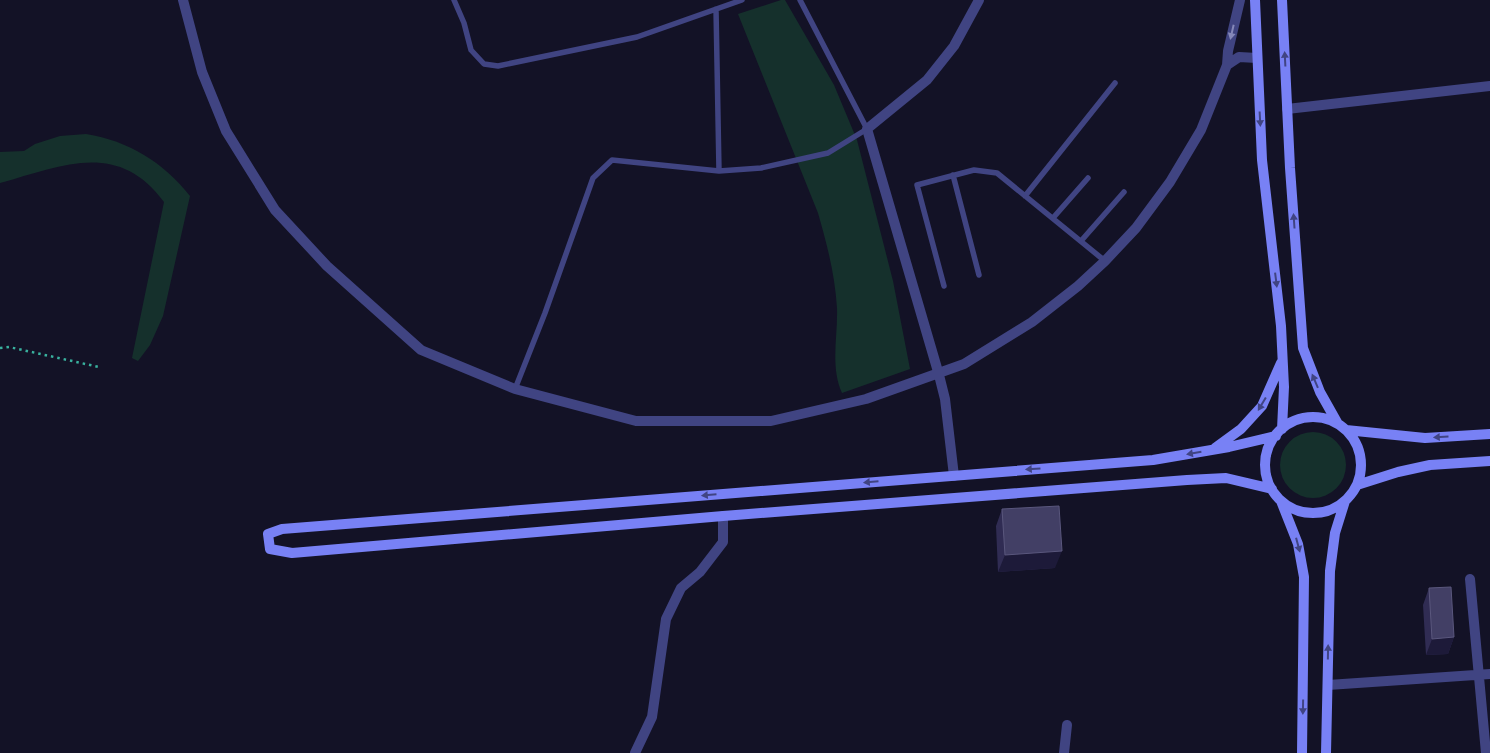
<svg xmlns="http://www.w3.org/2000/svg" width="1490" height="753" font-family="Mulish,sans-serif">
	<rect width="100%" height="100%" fill="#131226"/>
	<path fill="#15302c" d="M781 0H785L834 85 857 140 893 281 910 369 842 393C830 366 838 337 837 308 835 275 827 244 818 213L738 14Z
		M86 134C129 141 163 162 190 196L163 316 150 345 138 361 132 358 164 202C118 139 61 166 0 183V152L24 151 35 144 60 136Z
		M1280 465a33 33 0 1 1 66 0a33 33 0 1 1-66 0Z"/>
	<g fill="none" stroke-linecap="round" stroke-linejoin="round">
		<path stroke="#39b19e" stroke-width="2.5" stroke-dasharray="2.5 4" stroke-linecap="butt" d="M0 348 9 347 99 367"/>
		<path stroke="#404482" stroke-width="5.5" d="M454 0 464 23 471 50 484 64 498 66 637 37 742 0
			M716 9 719 171
			M953 175 979 275
			M1025 196 1115 83
			M1053 218 1088 178
			M1081 241 1124 192
			M944 286 917 185 974 170 997 173 1105 261
			M515 389 545 313 593 178 612 160 719 171 761 168 828 153 867 129 800 0"/>
		<path stroke="#404482" stroke-width="10" d="M183 0 202 72 226 131 275 210 327 266 421 350 515 389 636 421H771L866 399 964 364 1032 322 1078 286 1105 261 1136 228 1170 182 1201 130 1227 65 1228 51 1240 0
			M1227 65 1239 57 1257 58
			M1287 109 1490 86
			M954 476 945 399 939 375 867 129 927 80 954 46 979 0
			M1470 579 1486 753
			M1328 685 1490 674
			M635 753 652 717 666 619 681 588 700 572 723 542V516
			M1064 753 1067 725"/>
		<path stroke="#7881f5" stroke-width="10" d="M1255 0 1262 160 1281 326 1284 387 1282 429
			M1282 0 1290 168 1303 348 1320 392 1338 424
			M1265 465a48 48 0 1 1 96 0a48 48 0 1 1-96 0Z
			M1346 430 1425 438 1490 434
			M1215 448 1241 429 1262 406 1281 363
			M1357 485 1398 472 1430 465 1490 461
			M1272 489 1226 478 1187 480 723 516 292 553 270 549 268 534 282 529 1153 460 1229 447 1276 436
			M1281 501 1298 544 1304 577 1302 753
			M1326 753 1330 571 1335 533 1345 501"/>
	</g>
	<path fill="#302c53" d="M1002 509 1055 568 998 572 996 526Z
		M1429 588 1454 637 1448 654 1426 655 1423 605Z"/>
	<path fill="#1d1a39" d="M1062 551 1055 568 998 572 1005 555Z
		M1454 637 1448 654 1426 655 1432 639Z"/>
	<path fill="#423f65" stroke="#5a577d" d="M1059 506 1062 551 1005 555 1002 509Z
		M1451 587 1454 637 1432 639 1429 588Z"/>
	<defs><path id="oneway-solid" d="M-6-.8H1V-3.2L6.5 0L1 3.2V.8H-6Z" transform="scale(1.25)"/></defs>
	<use fill="#8588b9" href="#oneway-solid" transform="translate(1232 32) rotate(103)"/>
	<g fill="#404483">
		<use href="#oneway-solid" transform="translate(1285 59) rotate(-93)"/>
		<use href="#oneway-solid" transform="translate(1260 119) rotate(87)"/>
		<use href="#oneway-solid" transform="translate(1294 221) rotate(-94)"/>
		<use href="#oneway-solid" transform="translate(1276 280) rotate(83)"/>
		<use href="#oneway-solid" transform="translate(1315 381) rotate(-113)"/>
		<use href="#oneway-solid" transform="translate(1262 404) rotate(121)"/>
		<use href="#oneway-solid" transform="translate(1441 437) rotate(177)"/>
		<use href="#oneway-solid" transform="translate(1194 453) rotate(170)"/>
		<use href="#oneway-solid" transform="translate(1033 469) rotate(176)"/>
		<use href="#oneway-solid" transform="translate(871 482) rotate(175)"/>
		<use href="#oneway-solid" transform="translate(709 495) rotate(175)"/>
		<use href="#oneway-solid" transform="translate(1298 545) rotate(75)"/>
		<use href="#oneway-solid" transform="translate(1328 652) rotate(-89)"/>
		<use href="#oneway-solid" transform="translate(1303 707) rotate(91)"/>
	</g>
</svg>
